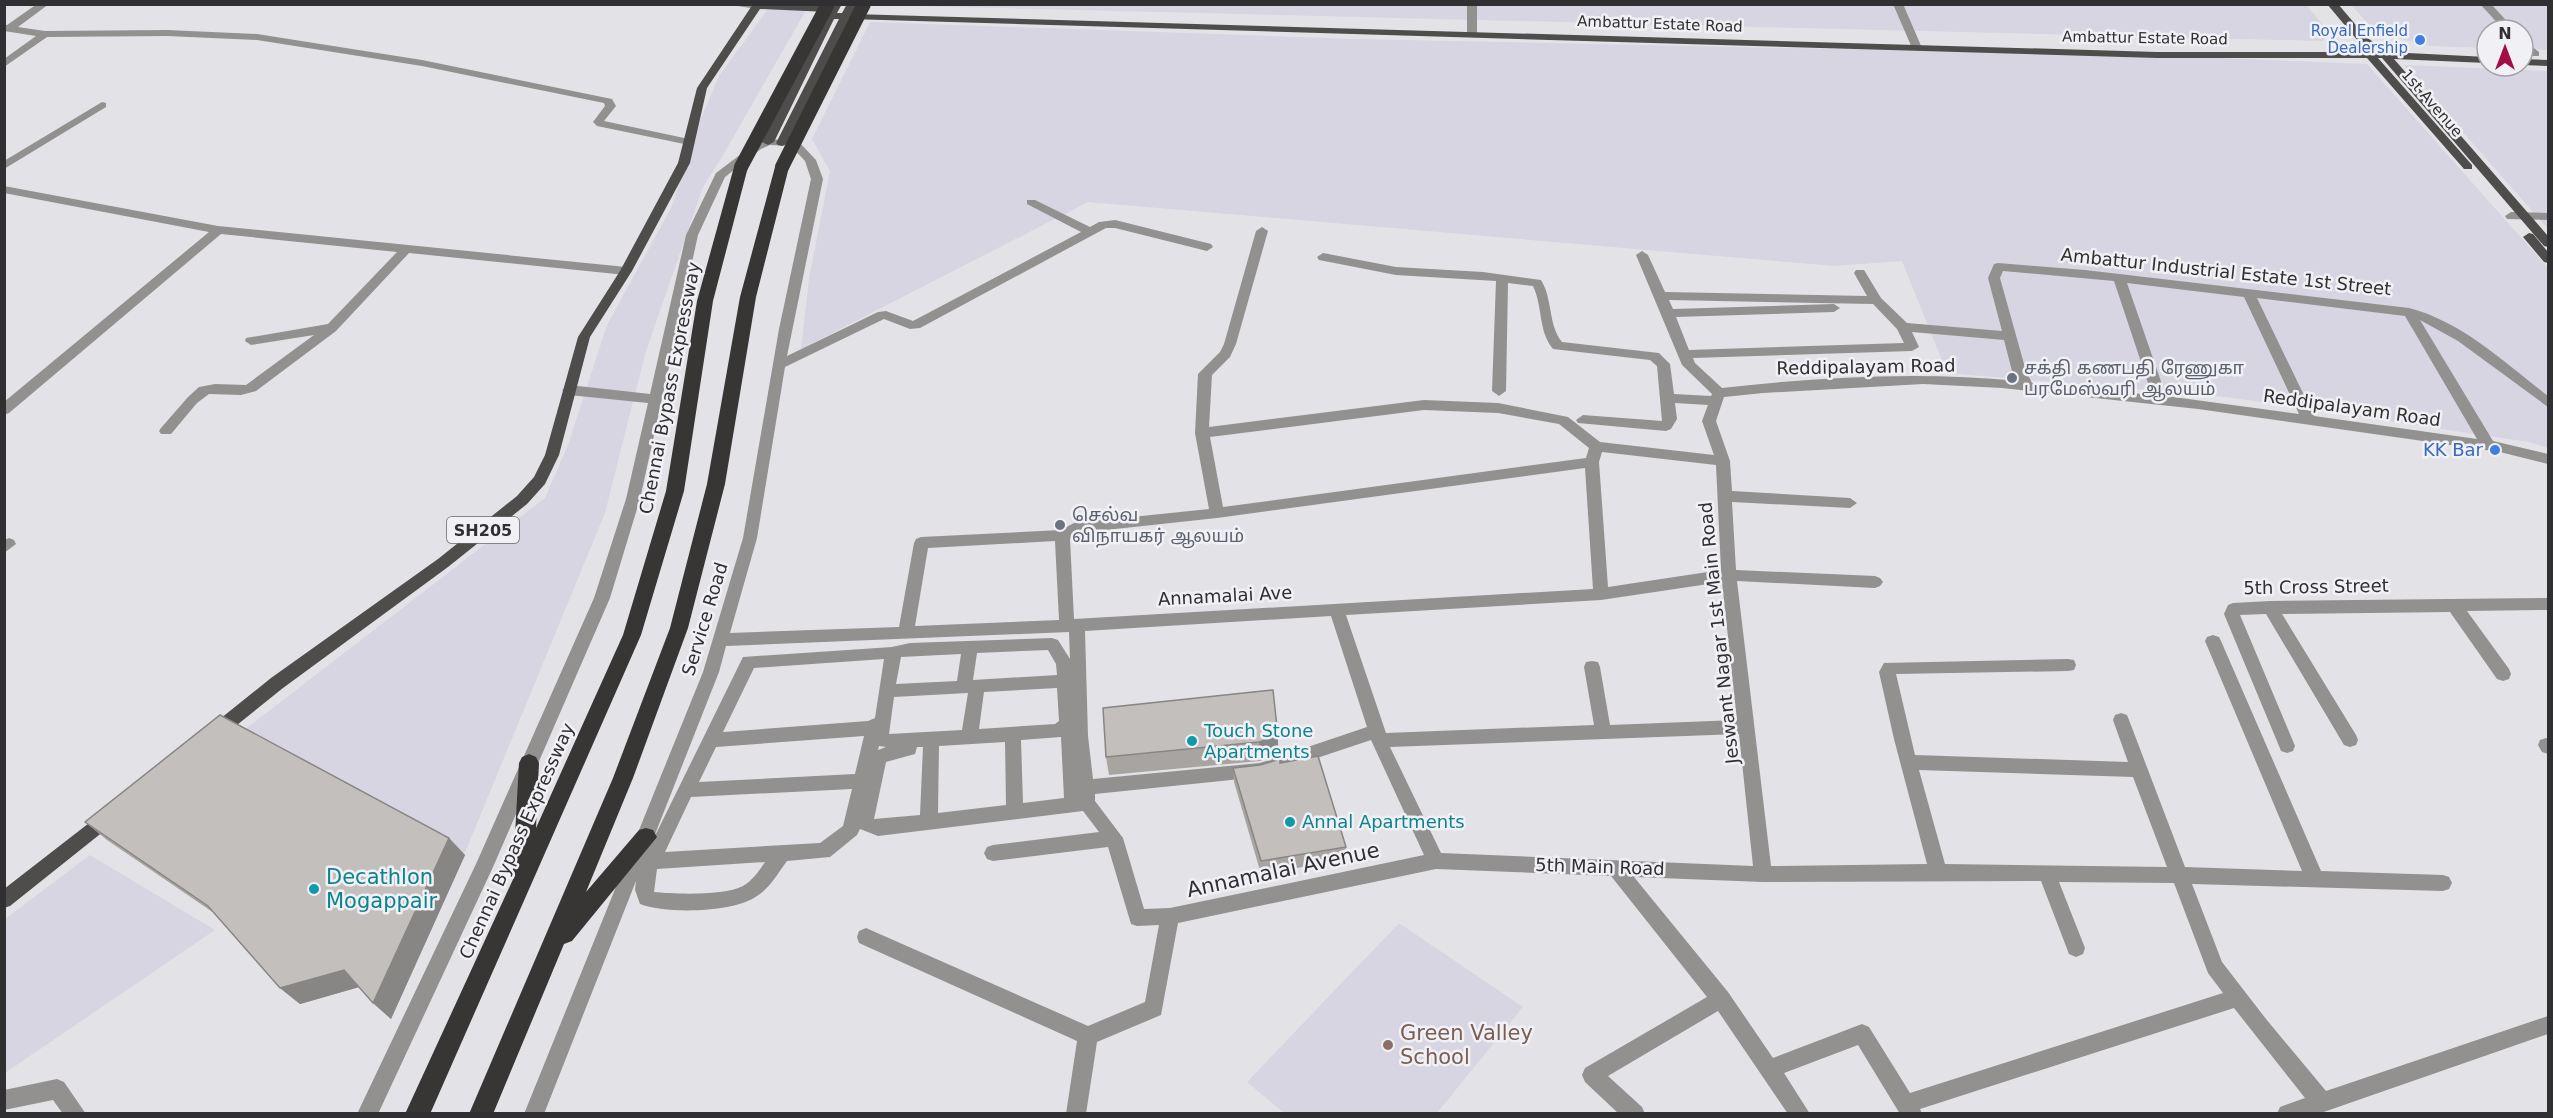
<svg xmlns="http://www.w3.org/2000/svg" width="2553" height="1118" font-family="'DejaVu Sans','Noto Sans Tamil',sans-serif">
	<rect width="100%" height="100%" fill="#e3e3e7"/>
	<path fill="#d6d5e1" d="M2306 4 2330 34 2322 41 880 5Z
		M771 5H809L722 157 703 187 645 354 605 513 464 855 239 734 545 498 568 445 607 325 672 206 699 123 719 76Z
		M2351 5H2548V50L2523 49V30H2487V48L2430 46 2389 36 2371 27Z
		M870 22 1356 39 2167 56 2367 64 2548 268V448L2529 442 2227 397 1947 373 1902 261 1834 266 1088 202 801 349 809 278 830 171 812 139Z
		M2404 65 2548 71V229Z
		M90 855 215 930 5 1073V919Z
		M1399 923 1523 1007 1437 1113H1284L1247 1082Z"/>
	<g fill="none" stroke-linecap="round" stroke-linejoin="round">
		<path fill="#92918f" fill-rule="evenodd" d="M37 4H49L18 27 45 31 167 30 257 34 422 60 612 99 616 106 604 121 689 139 695 142 689 145 597 126 593 122 605 106 604 103 422 66 257 40 167 36 47 37 4 67V59L36 36 4 31V25H7Z
			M725 4H761L762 6 757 9Z
			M1467 4H1477V34L1472 37 1467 34Z
			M1893 4H1903L1922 48 1921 50 1912 48Z
			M2480 4H2491L2515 30H2504Z
			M2523 40 2539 52V56H2531L2523 48Z
			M102 102 106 103V107L4 169V161Z
			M768 139 798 141 816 160 823 179 787 356 878 312 886 311 913 321 1081 232 1027 204V200H1035L1090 227 1099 222 1115 220 1211 244 1213 247 1207 251 1115 228H1106L920 328 910 329 884 319 785 367 757 538 730 633 899 627 914 543 916 539 921 537 1061 530 1074 523 1209 509 1195 433 1198 374 1220 352 1224 344 1256 231 1262 227 1268 231 1236 344 1230 357 1212 375 1209 427 1424 400 1498 403 1568 417 1600 442 1714 455 1702 421 1708 405 1675 403 1677 419 1671 429 1666 431 1578 423 1576 420 1583 415 1662 421 1657 366 1650 360 1553 349C1538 331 1543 307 1533 286L1508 283 1506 391 1499 396 1492 391 1496 281 1396 275 1319 260 1317 257 1323 253 1396 267 1483 272 1541 280C1553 299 1548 325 1562 342L1659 353 1670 364 1674 394 1711 396 1712 394 1682 365 1636 255 1642 251 1648 255 1665 292 1867 296 1854 273 1856 270H1864L1881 298 1907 323 2002 331 1988 278 1994 264 1998 263 2085 270 2409 308C2463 322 2505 363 2548 396V407L2458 341 2420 320 2493 441 2548 454V464L2500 452 2198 409 2002 388 1923 384 1763 393 1724 397 1716 421 1730 461 1732 491 1850 498 1857 503 1850 508 1732 502 1736 570 1875 576 1880 578 1883 582 1880 586 1875 588 1737 581 1771 866 1927 864 1894 739 1879 672 1884 663 2068 659 2074 660 2076 665 2074 670 2068 671 1896 674 1915 755 2128 762 2113 720 2115 715 2121 713 2127 715 2129 720 2185 867 2302 871 2205 641 2207 637 2213 635 2219 637 2221 641 2321 871 2443 875 2449 877 2452 883 2449 889 2443 891 2192 884 2222 962 2266 1019 2326 1091 2548 1016V1034L2318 1114H2277L2280 1107 2305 1098 2234 1008 1920 1109 1922 1114H1900L1858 1045 1784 1073 1810 1114H1788L1718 1011 1608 1076 1642 1107 1645 1114H1619L1585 1082 1582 1075 1585 1068 1707 997 1611 876 1436 869 1178 923 1161 1015 1097 1042 1086 1114H1066L1077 1041 859 943 857 937 859 931 866 928 1088 1026 1145 1002 1159 925 1137 926 1131 924 1108 847 993 861 987 859 984 853 987 847 993 845 1099 832 1083 811 878 836 860 829 857 835 830 857 787 861C778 873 770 888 757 896 734 913 665 914 640 904L635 890 636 881 544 1114H524L703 672 743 538 779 329 811 179 805 161 791 146 770 145 761 149 725 177 698 235 640 499 610 598 493 867 378 1114H357L476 864 594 598 626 499 648 403 569 395 562 390 569 385 650 394 686 235 716 173 753 145ZM2003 271 2114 281 2152 395 2032 383 2026 371 2000 278ZM2127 283 2244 297 2299 414 2166 396ZM2257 298 2405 316 2477 439 2314 416ZM1669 300 1873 304 1897 329 1904 343 1689 350 1676 317 1834 312 1840 308 1834 304 1673 309ZM1912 332 2004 340 2012 371 2018 381C1920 371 1819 377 1722 388L1695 363 1693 358 1912 351 1919 347ZM1424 410 1498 413 1559 424 1589 448 1586 458 1223 507 1210 437ZM1602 452 1716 465 1721 570 1608 587 1599 462ZM1585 468 1593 589 1074 619 1070 539 1078 533 1217 518ZM1055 541 1059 620 915 626 928 548ZM1722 582 1737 720 1610 725 1600 667 1598 662 1592 661 1586 662 1584 667 1594 725 1386 733 1346 615 1601 600ZM1331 616 1367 727 1260 763 1093 779 1088 736 1085 631ZM1069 632 1070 659 1058 640 1052 638 910 643 892 647 743 657 652 842 719 672 726 646ZM1048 650 1056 664 1057 675 973 680 977 653ZM961 654 957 681 896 684 901 657ZM884 659 875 718 868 721 723 732 754 668ZM1057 688 1059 721 1055 724 979 729 984 692ZM968 693 962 730 889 734 894 697ZM1739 734 1753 866 1441 853 1390 747ZM864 736 855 774 699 782 716 747ZM1061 737 1064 798 1023 803 1021 740ZM1371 740 1424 855 1170 908 1144 909 1123 838 1095 801V794L1260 777ZM1005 742 1006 805 938 813 939 746ZM879 746 886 747 878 750ZM917 747H923L920 815 874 819 886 762 915 754ZM1919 770 2133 777 2167 867 1945 864ZM852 789 843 826 820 843 665 852 691 797ZM765 862C759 871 752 881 743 886 724 896 674 894 654 892L657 869ZM1634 877 1763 882 2041 881 2069 954 2076 957 2083 954 2085 948 2059 882 2174 883 2208 973 2223 993 1910 1093 1869 1027 1862 1024 1773 1058 1728 992Z
			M4 186 218 226 626 267 632 271 626 275 409 253 336 331 256 391 241 395 209 394 197 403 171 434H161L159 431 161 428 188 397 199 387 215 384 246 385 314 335 251 345 245 341 246 338 328 324 397 252 221 234 9 413 4 415V402L209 232 4 193Z
			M2511 212 2548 213V220L2507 219 2505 216Z
			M9 538 14 540 16 544 4 553V540Z
			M2548 598V610L2467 611 2509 669 2511 674 2509 679 2503 681 2497 679 2450 612 2282 614 2356 735 2358 740 2356 745 2350 747 2344 745 2266 614 2240 615 2295 746 2293 751 2287 753 2281 751 2279 746 2224 614 2228 605 2233 603 2270 601Z
			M2546 738 2548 739V754L2542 752 2538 745 2540 740Z
			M57 1079 64 1082 86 1114H63L53 1100 4 1110V1090Z"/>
		<path fill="#4f4d4b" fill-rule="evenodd" d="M753 4H842L837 13H842L847 4H857L852 14 2157 52H2362L2367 49 2374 52 2358 41 2327 4H2338L2366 37 2388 52 2487 57V63L2394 59 2548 236V247L2544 246 2382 58H2378L2472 165V169H2464L2367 58H2157L849 19 788 143 782 146 778 145 776 143 839 19H834L774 142 768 145 762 142 828 12 760 9 707 88 690 163 632 271 590 337 559 455 545 484 527 504 448 567 283 688 222 737 216 739 210 737 208 732 210 727 271 678 438 559 517 496 534 477 545 455 578 337 620 271 678 163 697 88Z
			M2523 59 2548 60V66L2523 65Z
			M2529 233 2533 234 2548 252V263L2544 262 2523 237Z
			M108 810 114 813 117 818 114 823 10 906 4 908V889L102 813Z"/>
		<path fill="#383634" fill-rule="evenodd" d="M741 163 748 167 713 301 684 491 641 635 430 1114H405L515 875 513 870 519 763 522 757 529 754 536 757 539 763 536 828 623 635 666 491 697 301 734 167Z
			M782 163 789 167 756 297 725 484 688 628 633 778 586 892 639 830 646 828 653 830 657 837 572 941 564 944 493 1114H469L613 778 670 628 707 484 740 297 775 167Z"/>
		<path stroke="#383634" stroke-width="14" d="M741 167 828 4
			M782 167 864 4"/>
	</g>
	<path fill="#a7a4a2" d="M1273 690 1278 755 1260 761 1109 775 1106 757Z
		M1280 763 1346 847 1345 860 1261 874 1234 782 1233 768Z
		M85 822 449 838 465 855 391 1019 373 1003 359 987 300 1004 280 988 214 913 107 840Z"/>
	<path fill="#888684" d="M1278 736V755L1260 761 1259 742Z
		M449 838 465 855 391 1019 373 1003Z
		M344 970 363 986 300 1004 280 988Z"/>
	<path fill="#c2bfbc" stroke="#888684" stroke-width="1.5" d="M1273 690 1278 736 1259 742 1106 757 1103 708Z
		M220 715 449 838 373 1003 344 970 280 988 208 906 85 822Z
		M1318 756 1346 847 1261 861 1233 768 1260 765 1280 759V763Z"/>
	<g fill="#3f7fe0" stroke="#f0f0f5" stroke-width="2">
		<circle cx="2420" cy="40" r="6"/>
		<circle cx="2495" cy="450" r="6"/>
	</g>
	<g fill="#6b7280" stroke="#f0f0f5" stroke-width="2">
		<circle cx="2012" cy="378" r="6"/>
		<circle cx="1060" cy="525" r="6"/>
	</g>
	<g fill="#0f9aa8" stroke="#f0f0f5" stroke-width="2">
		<circle cx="1192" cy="741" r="6"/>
		<circle cx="1290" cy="822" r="6"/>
		<circle cx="314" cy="889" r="6"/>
	</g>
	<circle fill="#8d6e63" stroke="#f0f0f5" stroke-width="2" cx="1388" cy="1045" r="6"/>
	<g text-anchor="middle" stroke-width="5" stroke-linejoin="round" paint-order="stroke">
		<g font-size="15" fill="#303032" stroke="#f0f0f5">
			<text transform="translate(1660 24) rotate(2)" y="5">Ambattur Estate Road</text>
			<text transform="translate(2145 38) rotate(1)" y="5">Ambattur Estate Road</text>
			<text transform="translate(2432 103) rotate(49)" y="5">1st Avenue</text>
		</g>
		<g font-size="15" fill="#366cbe" stroke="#f0f0f5" text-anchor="end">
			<text x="2408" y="36">Royal Enfield<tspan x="2408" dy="17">Dealership</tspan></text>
		</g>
		<rect fill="#f0f0f5" stroke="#6a6a6c" stroke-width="1.5" x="447" y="517" width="72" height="26" rx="4.5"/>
		<g font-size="16" font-weight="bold" fill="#303032">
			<text x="483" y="536">SH205</text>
		</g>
		<g font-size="18" fill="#303032" stroke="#f0f0f5">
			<text transform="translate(2226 272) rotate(6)" y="6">Ambattur Industrial Estate 1st Street</text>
			<text transform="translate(1866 367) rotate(-1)" y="6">Reddipalayam Road</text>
			<text transform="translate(670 388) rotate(-79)" y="6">Chennai Bypass Expressway</text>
			<text transform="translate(2352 408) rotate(8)" y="6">Reddipalayam Road</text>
			<text transform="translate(2316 587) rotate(-1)" y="6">5th Cross Street</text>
			<text transform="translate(1225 596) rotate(-3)" y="6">Annamalai Ave</text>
			<text transform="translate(705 619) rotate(-73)" y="6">Service Road</text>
			<text transform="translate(1719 633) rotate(-96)" y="6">Jeswant Nagar 1st Main Road</text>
			<text transform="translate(517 841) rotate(-66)" y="6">Chennai Bypass Expressway</text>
			<text transform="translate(1600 867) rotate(2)" y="6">5th Main Road</text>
		</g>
		<g font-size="18" fill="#5b616d" stroke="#f0f0f5" text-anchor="start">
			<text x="2024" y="374">சக்தி கணபதி ரேணுகா<tspan x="2024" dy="21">பரமேஸ்வரி ஆலயம்</tspan></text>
			<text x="1072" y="521">செல்வ<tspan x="1072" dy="21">விநாயகர் ஆலயம்</tspan></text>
		</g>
		<g font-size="18" fill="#366cbe" stroke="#f0f0f5" text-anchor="end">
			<text x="2483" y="456">KK Bar</text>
		</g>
		<g font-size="18" fill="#0d838f" stroke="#f0f0f5" text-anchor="start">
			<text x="1204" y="737">Touch Stone<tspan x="1204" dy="21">Apartments</tspan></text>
			<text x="1302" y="828">Annal Apartments</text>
		</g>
		<g font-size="21" fill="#303032" stroke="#f0f0f5">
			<text transform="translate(1283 870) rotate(-12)" y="7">Annamalai Avenue</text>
		</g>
		<g font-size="21" fill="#0d838f" stroke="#f0f0f5" text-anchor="start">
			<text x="326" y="884">Decathlon<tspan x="326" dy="24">Mogappair</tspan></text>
		</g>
		<g font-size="21" fill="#785e54" stroke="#f0f0f5" text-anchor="start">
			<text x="1400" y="1040">Green Valley<tspan x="1400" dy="24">School</tspan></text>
		</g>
	</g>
	<rect width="2553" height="1118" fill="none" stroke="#303032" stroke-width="12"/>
	<g transform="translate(2505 48)"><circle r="28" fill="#f0f0f5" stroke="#a3a3a7" stroke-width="1.5"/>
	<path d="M0-4.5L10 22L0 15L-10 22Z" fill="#a40c45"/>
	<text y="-9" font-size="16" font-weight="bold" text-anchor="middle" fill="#303032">N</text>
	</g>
</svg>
